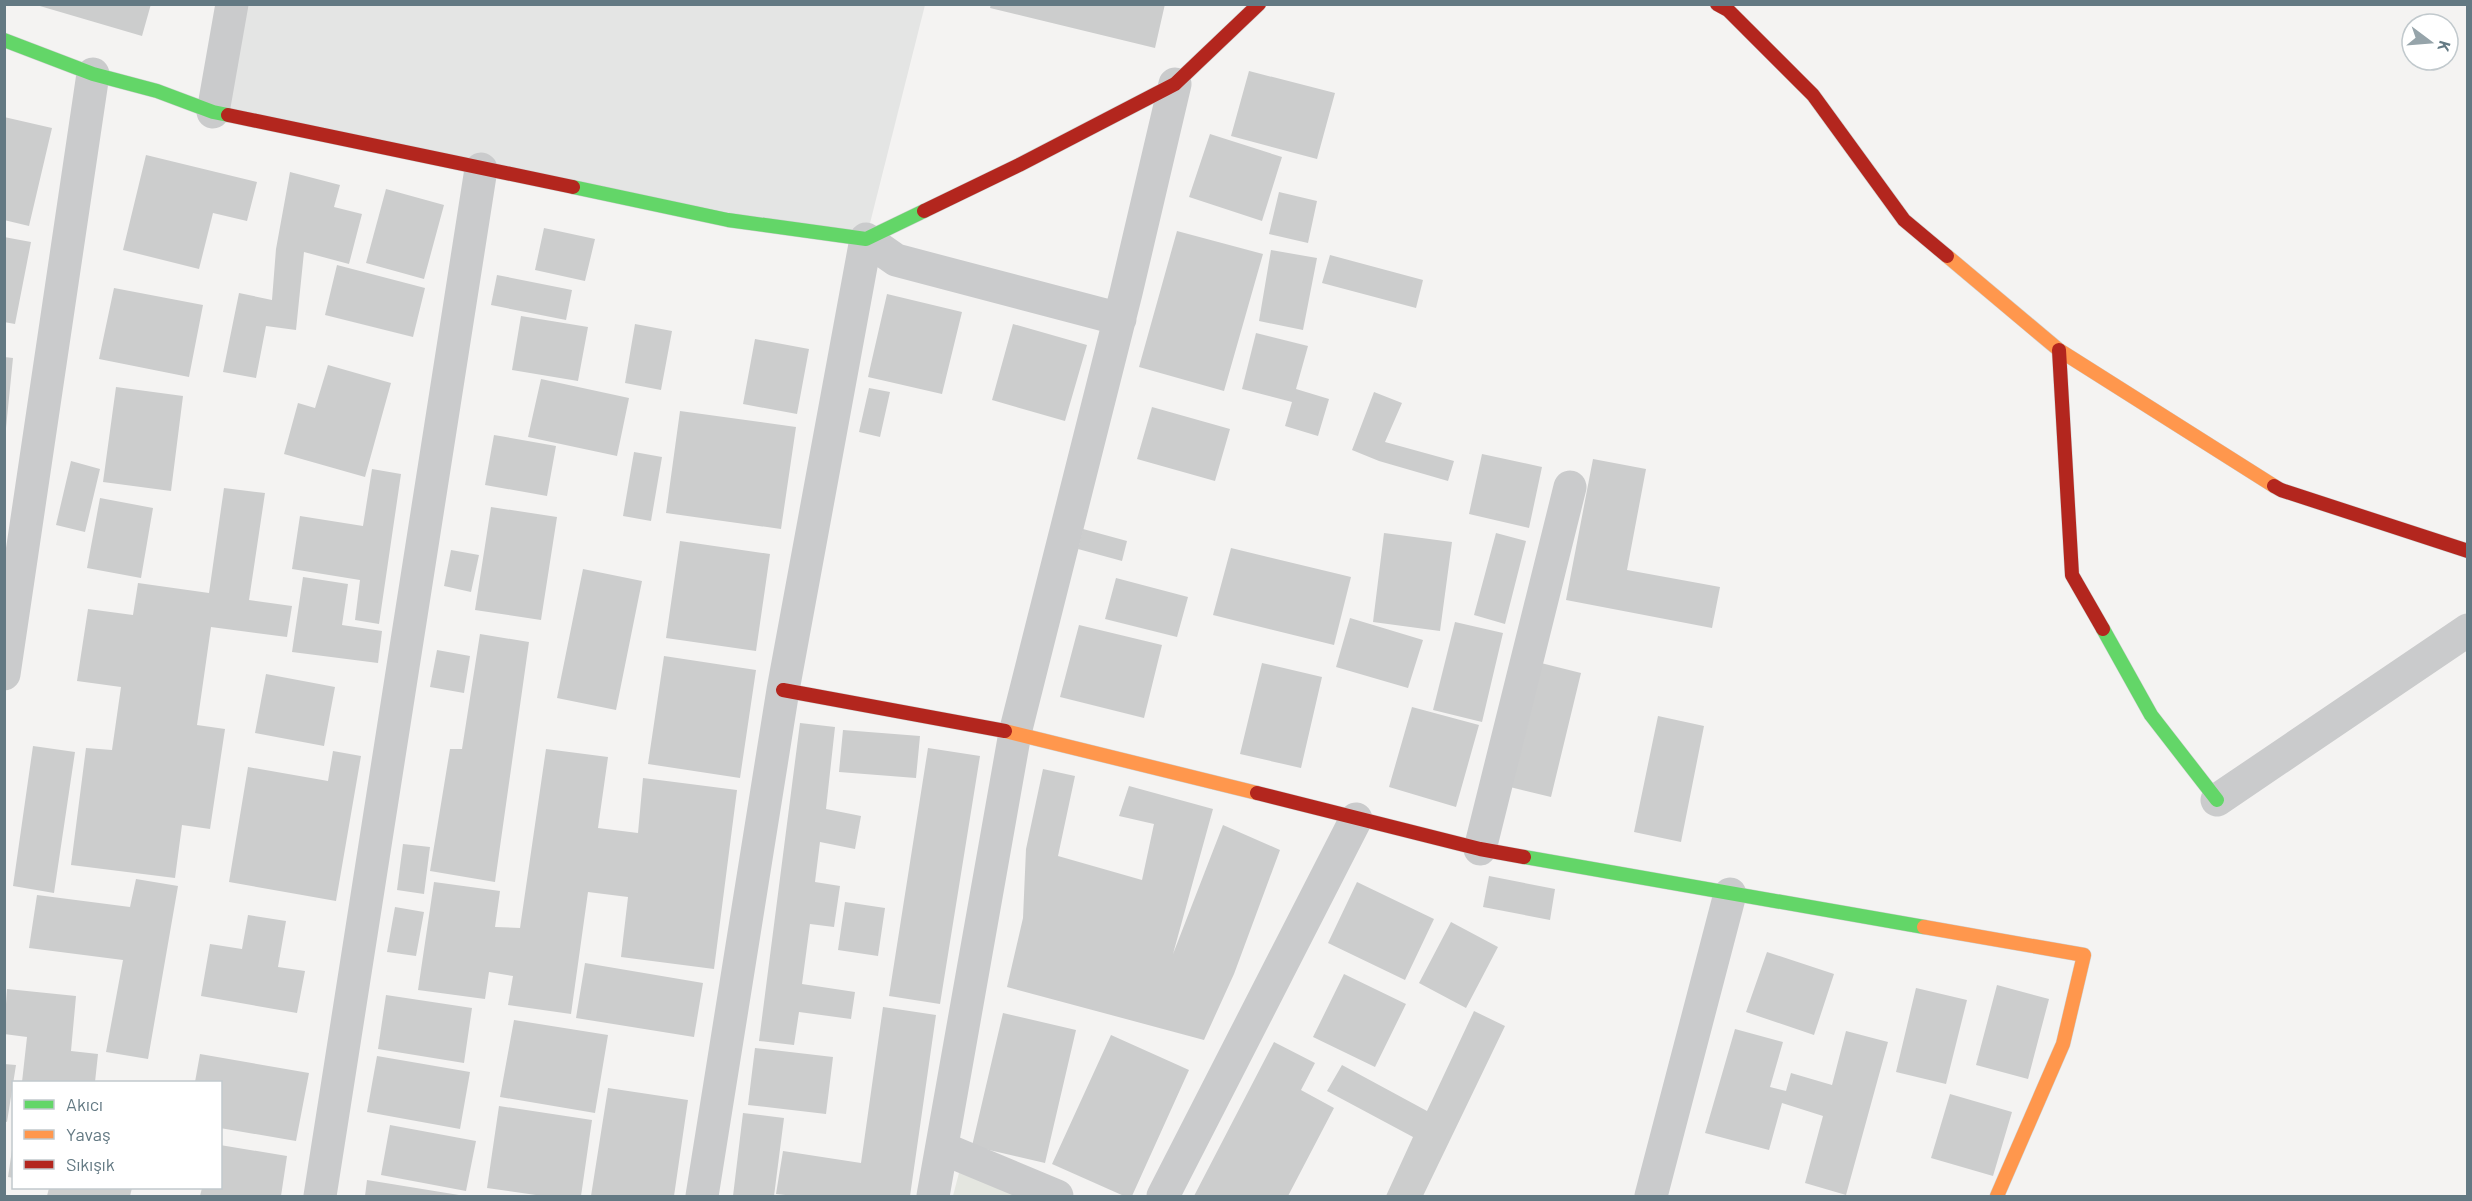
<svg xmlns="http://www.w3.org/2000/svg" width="2472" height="1201" font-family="Barlow,sans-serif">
	<rect width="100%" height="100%" fill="#f4f3f2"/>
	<path fill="#e4e5e4" d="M232 5H925L866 239 213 112Z"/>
	<path fill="#e4e6e0" d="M960 1169 1030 1196H953Z"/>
	<path fill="#cccdcd" d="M33 4H151L142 36Z
		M991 4H1165L1155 48 990 8Z
		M1249 71 1335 93 1317 159 1231 136Z
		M4 117 52 128 29 226 4 220Z
		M1210 134 1282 157 1262 221 1189 197Z
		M146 155 257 182 247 221 213 213 199 269 123 250Z
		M290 172 340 185 334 207 362 214 349 264 304 252 296 330 266 326 256 378 223 372 239 293 272 300 276 249Z
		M386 189 444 205 424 279 366 263Z
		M1279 192 1317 201 1308 243 1269 234Z
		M544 228 595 239 585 281 535 270Z
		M1177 231 1263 254 1224 391 1139 367Z
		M4 237 31 242 15 324 4 322Z
		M1271 250 1317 258 1303 330 1259 321Z
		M1330 255 1423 280 1416 308 1322 283Z
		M337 265 425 288 413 337 325 315Z
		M497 275 572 290 566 320 491 305Z
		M114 288 203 305 189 377 99 359Z
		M887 294 962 312 942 394 868 377Z
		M521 316 588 327 578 381 512 370Z
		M635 324 672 331 661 390 625 383Z
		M1013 324 1087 345 1065 421 992 400Z
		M1256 333 1308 346 1296 389 1329 399 1318 436 1285 426 1292 402 1242 389Z
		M755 339 809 349 797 414 743 404Z
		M4 357 13 358 6 428H4Z
		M328 365 391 383 365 477 284 454 298 403 315 408Z
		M541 379 629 398 617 456 528 437Z
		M116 387 183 396 171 491 103 482Z
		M869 388 890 392 880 437 859 432Z
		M1374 392 1402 403 1385 442 1454 461 1448 481 1379 461 1352 450Z
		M1152 407 1230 429 1215 481 1137 459Z
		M680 411 796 427 781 529 666 513Z
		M494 435 556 446 547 496 485 485Z
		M634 452 662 457 651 521 623 516Z
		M1482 454 1542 467 1529 528 1469 514Z
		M1593 459 1646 469 1627 570 1720 587 1712 628 1566 600Z
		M71 461 100 469 85 532 56 525Z
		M372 469 401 474 379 624 355 620 360 580 292 569 300 516 363 526Z
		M224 488 265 493 249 600 292 606 287 637 211 627 197 725 225 729 210 829 182 825 175 878 71 865 86 748 112 750 121 687 77 681 88 609 133 615 138 583 209 593Z
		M100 498 153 508 141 578 87 568Z
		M491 507 557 517 541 620 475 610Z
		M1083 529 1127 541 1122 561 1078 549Z
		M1384 533 1452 542 1440 631 1373 622Z
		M1496 533 1526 541 1505 624 1474 615Z
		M680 541 770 554 756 651 666 638Z
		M1231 548 1351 577 1334 645 1213 615Z
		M451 550 479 555 471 592 444 586Z
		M583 569 642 581 616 710 557 698Z
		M303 577 348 584 342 625 382 631 378 663 292 652Z
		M1116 578 1188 597 1177 637 1105 619Z
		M1350 618 1423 640 1408 688 1336 667Z
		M1455 622 1503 633 1482 722 1433 710Z
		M1079 625 1162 645 1144 718 1060 697Z
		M480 634 529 642 495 882 430 871 450 749H462Z
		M437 650 470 656 464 693 430 687Z
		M664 656 756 670 740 778 648 764Z
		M1262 663 1322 677 1301 768 1240 754Z
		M1541 663 1581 673 1551 797 1510 787Z
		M266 674 335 687 324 746 255 733Z
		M1412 707 1479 725 1456 807 1389 787Z
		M1658 716 1704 726 1681 842 1634 832Z
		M800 723 835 727 826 809 861 816 855 849 820 842 815 882 840 886 834 927 810 924 802 984 855 992 851 1019 799 1012 794 1045 759 1041Z
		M843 730 920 736 916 778 839 772Z
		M33 746 75 752 54 893 13 886Z
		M928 748 980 756 940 1004 889 996Z
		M546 749 608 757 598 828 638 833 643 778 737 790 714 969 621 957 628 897 588 892 571 1014 508 1005 513 976 489 972 485 999 418 990 434 882 500 891 495 927 520 928Z
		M333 751 361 756 336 901 229 882 248 767 328 781Z
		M1043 769 1075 776 1058 856 1142 880 1154 824 1119 816 1129 786 1213 809 1173 954 1223 825 1280 850 1234 974 1204 1040 1007 987 1023 918 1026 849Z
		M403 844 430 847 424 894 397 890Z
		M1489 876 1555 889 1550 920 1483 907Z
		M136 879 178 886 148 1059 106 1052 123 960 29 948 37 895 130 907Z
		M1357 882 1434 919 1405 980 1328 943Z
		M845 902 885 908 878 956 838 950Z
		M395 907 424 912 416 956 387 952Z
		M248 915 286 921 278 967 305 971 297 1013 201 996 210 944 242 949Z
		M1451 922 1498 947 1466 1008 1419 983Z
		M1767 952 1834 974 1814 1035 1746 1012Z
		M585 963 703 983 694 1037 576 1018Z
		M1344 974 1406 1004 1375 1067 1313 1037Z
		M1997 985 2049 999 2028 1079 1976 1065Z
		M1916 988 1967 1000 1946 1084 1896 1072Z
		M7 989 76 996 71 1051 98 1054 95 1082H22L27 1037 4 1034Z
		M386 995 472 1008 464 1063 378 1049Z
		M883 1007 936 1015 910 1196H795L776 1194 783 1151 861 1163Z
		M1474 1011 1505 1026 1423 1196H1386L1413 1137 1327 1091 1342 1065 1427 1111Z
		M1003 1013 1076 1030 1045 1163 972 1146Z
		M514 1020 608 1035 595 1113 500 1097Z
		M1735 1029 1783 1042 1770 1087 1786 1091 1791 1073 1832 1085 1846 1031 1888 1042 1846 1195 1805 1183 1823 1116 1782 1103 1769 1150 1705 1133Z
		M1111 1035 1189 1070 1132 1196H1124L1052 1164Z
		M1274 1042 1315 1063 1301 1090 1334 1108 1288 1196H1194Z
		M755 1048 833 1057 826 1114 748 1105Z
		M200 1054 309 1073 296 1141 220 1128V1082H195Z
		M377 1056 470 1072 460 1129 367 1112Z
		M4 1064 16 1065 7 1122 4 1121Z
		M608 1088 688 1100 674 1196H591Z
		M1950 1094 2012 1112 1993 1176 1931 1158Z
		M499 1106 592 1120 581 1196H543L487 1188Z
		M743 1113 784 1118 774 1196H733Z
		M390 1125 476 1141 466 1191 381 1175Z
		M220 1145 287 1156 281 1196H200L202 1188H220Z
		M12 1150H14V1178L8 1177Z
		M367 1180 459 1195V1196H365Z
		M49 1188H132L130 1196H47Z"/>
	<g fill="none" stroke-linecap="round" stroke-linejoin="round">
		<defs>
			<path id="fast" d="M4 40 93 74 157 91 213 112 228 115
				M573 187 728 220 866 239 924 211
				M2103 629 2151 715 2217 800
				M1524 857 1924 927"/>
			<path id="slow" d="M1947 256 2059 350 2274 486
				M1005 731 1257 793
				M1924 927 2084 955 2063 1044 1997 1196"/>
			<path id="jam" d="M1717 4 1728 10 1813 95 1904 220 1947 256
				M228 115 573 187
				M924 211 1019 165 1175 84 1259 4
				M2059 350 2072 575 2103 629
				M2274 486 2281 490 2468 551
				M783 690 1005 731
				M1257 793 1480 849 1524 857"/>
		</defs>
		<use href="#fast" stroke="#cfd1d1" stroke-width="15"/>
		<use href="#slow" stroke="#cfd1d1" stroke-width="15"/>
		<use href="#jam" stroke="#cfd1d1" stroke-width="15"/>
		<path stroke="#cacbcc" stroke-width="33" d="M213 112 232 4
			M4 674 93 74
			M2217 800 2468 630
			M1480 849 1570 487
			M942 1148 1057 1196
			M320 1196 481 169
			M702 1196 783 690 866 239 896 260 1120 319
			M933 1196 1015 733 1126 293 1175 84
			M1163 1196 1356 819
			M1651 1196 1730 894"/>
		<use href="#fast" stroke="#63d668" stroke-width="14"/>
		<use href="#slow" stroke="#ff974d" stroke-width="14"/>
		<use href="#jam" stroke="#b3261e" stroke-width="14"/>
	</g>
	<rect width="2472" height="1201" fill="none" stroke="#637983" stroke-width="12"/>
	<rect x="12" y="1081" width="210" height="108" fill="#ffffff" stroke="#c1c9cd" stroke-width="1.5"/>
	<rect x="24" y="1100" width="30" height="9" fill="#63d668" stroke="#c1c9cd" stroke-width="1.5"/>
	<text x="66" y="1111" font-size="18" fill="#637983">Akıcı</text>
	<rect x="24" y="1130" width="30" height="9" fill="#ff974d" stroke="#c1c9cd" stroke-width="1.5"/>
	<text x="66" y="1141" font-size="18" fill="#637983">Yavaş</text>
	<rect x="24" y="1160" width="30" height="9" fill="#b3261e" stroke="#c1c9cd" stroke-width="1.5"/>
	<text x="66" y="1171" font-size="18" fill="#637983">Sıkışık</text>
	<g transform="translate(2430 42) rotate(106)"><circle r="28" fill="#ffffff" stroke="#c1c9cd" stroke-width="1.5"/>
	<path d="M0-4.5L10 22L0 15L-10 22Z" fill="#96a4aa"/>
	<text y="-9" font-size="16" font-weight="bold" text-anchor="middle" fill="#637983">K</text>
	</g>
</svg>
